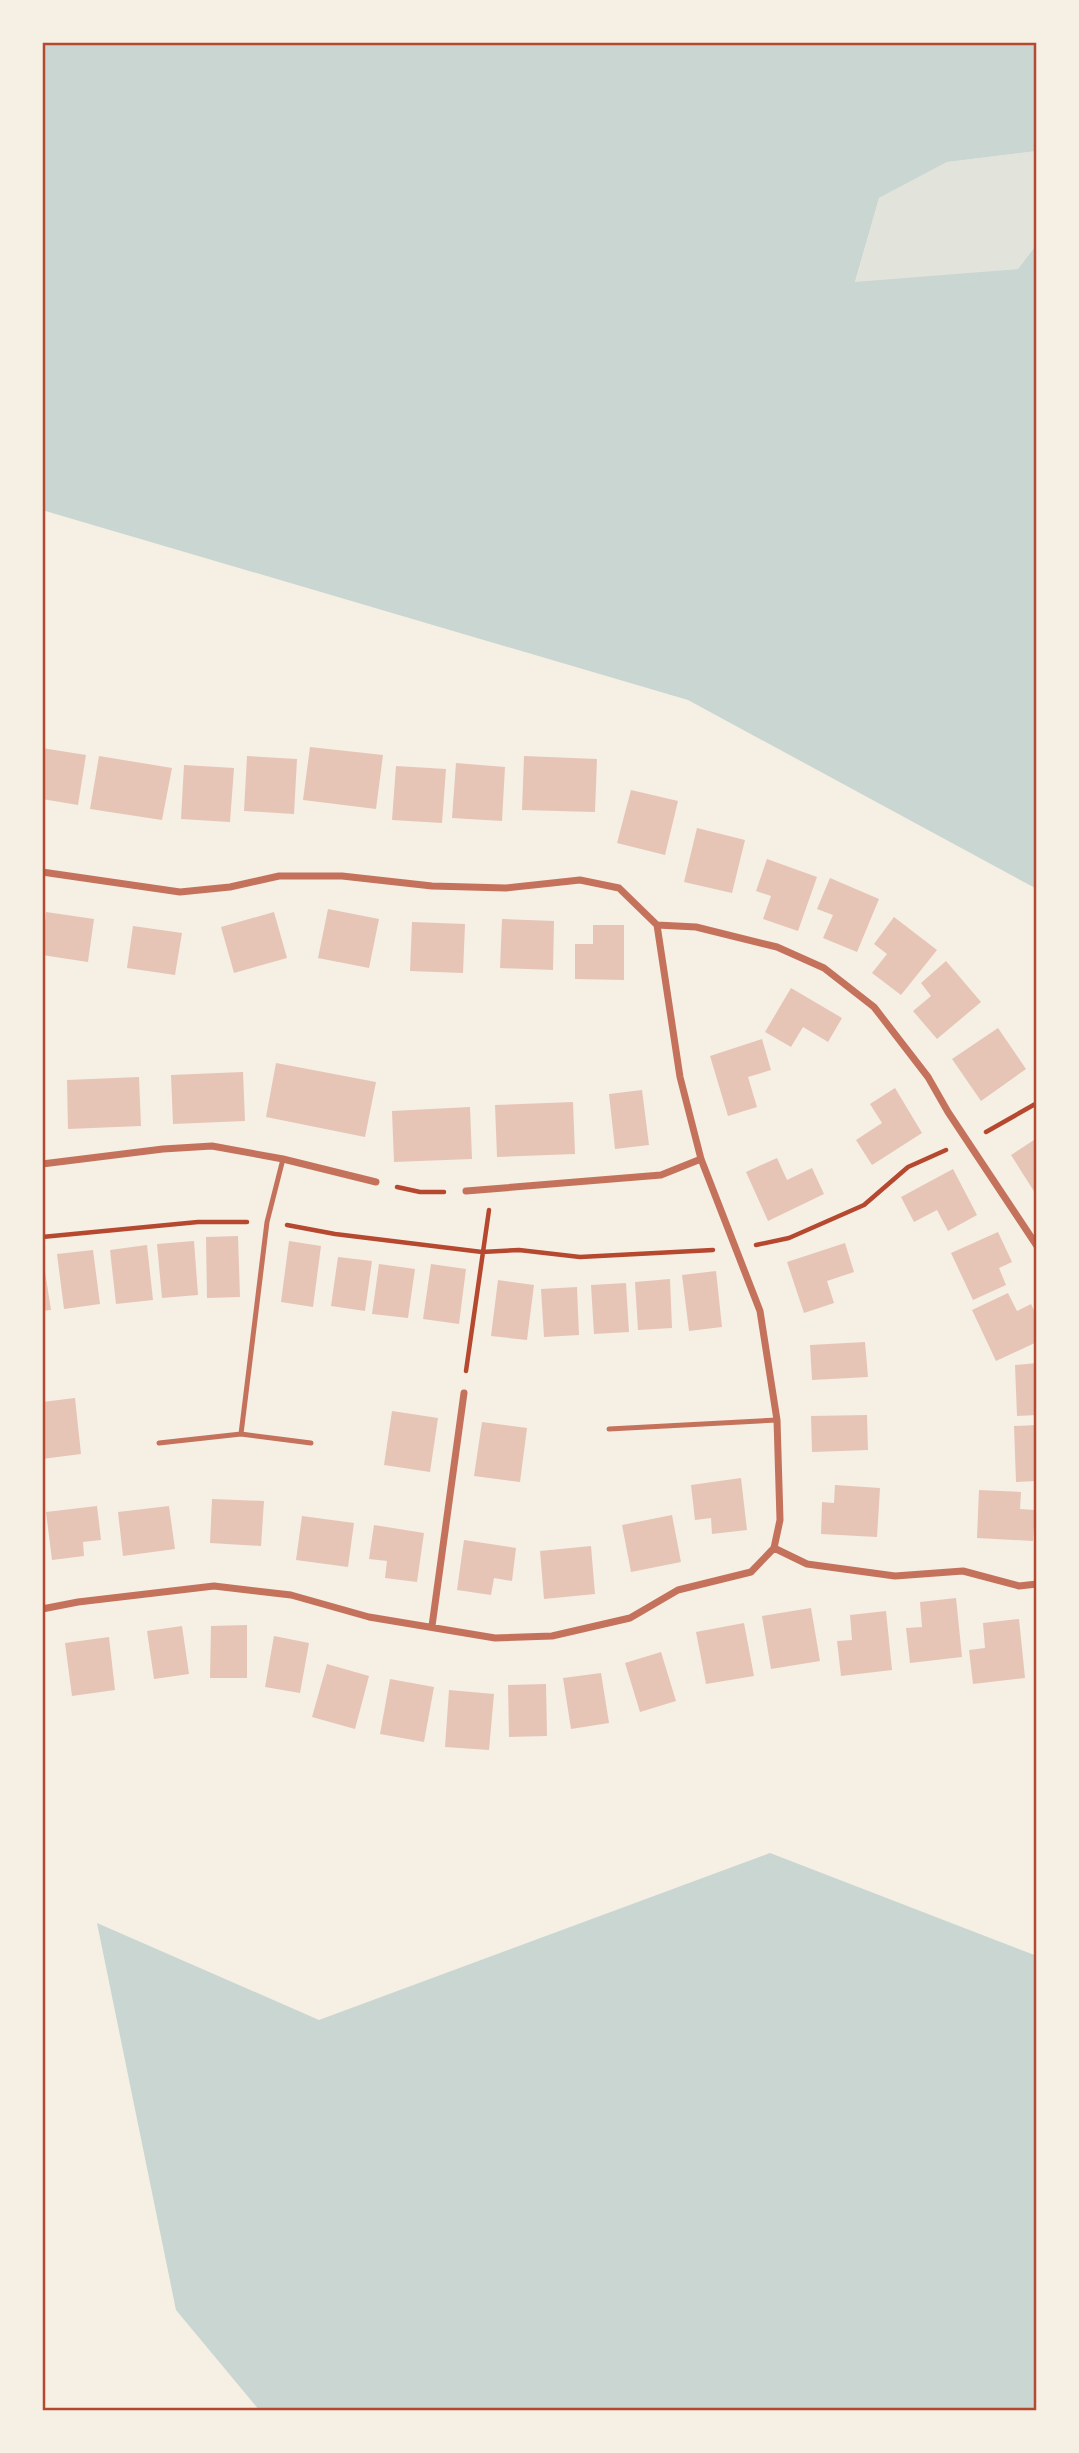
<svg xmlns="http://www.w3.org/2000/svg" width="1079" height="2453" font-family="'Source Sans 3',sans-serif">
	<rect width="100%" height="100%" fill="#f6efe4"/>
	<path fill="#e2e4dc" d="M1037 151V244L1018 269 855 283 879 198 947 162Z"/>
	<path fill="#c9d6d2" d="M42 42H1037V151L947 162 879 198 855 282 1018 269 1037 244V889L688 700 42 510Z
		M770 1853 1037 1956V2411H260L176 2310 97 1923 319 2020Z"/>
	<path fill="#e6c5b7" d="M310 747 383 755 376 809 303 800Z
		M42 748 86 755 78 805 42 799Z
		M99 756 172 768 162 820 90 809Z
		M247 756 297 759 294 814 244 811Z
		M524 756 597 759 595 812 522 810Z
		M456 763 505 767 502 821 452 818Z
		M184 765 234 768 230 822 181 819Z
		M396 766 446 769 442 823 392 820Z
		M631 790 678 801 665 855 617 843Z
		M697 828 745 840 732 893 684 882Z
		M767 859 817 877 798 931 763 919 771 896 756 891Z
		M830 878 879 899 857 952 823 938 833 915 817 909Z
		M328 909 379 919 369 968 318 958Z
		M46 912 94 919 88 962 42 955Z
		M274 912 287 958 234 973 221 927Z
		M894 917 937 950 901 995 872 973 887 954 874 944Z
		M502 919 554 921 553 970 500 968Z
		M412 922 465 924 463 973 410 971Z
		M593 925H624V980L575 979V944H593Z
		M133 926 182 933 175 975 127 968Z
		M946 961 981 1002 937 1039 913 1011 931 996 921 983Z
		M791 988 842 1018 828 1042 803 1027 791 1047 765 1032Z
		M998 1028 1026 1069 981 1101 952 1059Z
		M762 1039 771 1070 748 1077 757 1107 728 1116 710 1056Z
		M276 1063 376 1082 365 1137 266 1117Z
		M243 1072 245 1121 173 1124 171 1075Z
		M139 1077 141 1126 68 1129 67 1080Z
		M895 1088 922 1133 872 1165 856 1140 882 1123 870 1104Z
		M642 1090 649 1145 615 1149 609 1094Z
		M573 1102 575 1154 497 1157 495 1105Z
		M470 1107 472 1159 394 1162 392 1111Z
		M1037 1138V1196L1011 1155Z
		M777 1158 787 1180 812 1168 824 1194 768 1221 746 1172Z
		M953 1169 977 1215 948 1231 937 1210 914 1222 901 1197Z
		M998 1232 1012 1262 999 1268 1006 1285 973 1300 951 1253Z
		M238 1236 240 1297 207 1298 206 1237Z
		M194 1241 198 1295 162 1298 157 1244Z
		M289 1241 321 1246 313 1307 281 1302Z
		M845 1243 854 1272 827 1281 834 1303 804 1313 787 1262Z
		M147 1245 153 1300 116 1304 110 1250Z
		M93 1250 100 1304 64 1309 57 1254Z
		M42 1252 51 1310 42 1311Z
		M338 1257 372 1261 365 1311 331 1306Z
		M379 1264 415 1269 408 1318 372 1314Z
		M431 1264 466 1269 459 1324 423 1319Z
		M716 1271 722 1327 689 1331 682 1275Z
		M670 1279 672 1328 638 1330 635 1282Z
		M498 1280 534 1285 527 1340 491 1336Z
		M626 1283 629 1332 594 1334 591 1285Z
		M577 1287 579 1335 544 1337 541 1289Z
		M1008 1293 1017 1311 1031 1304 1037 1317V1342L996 1361 972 1310Z
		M865 1342 868 1377 812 1380 810 1345Z
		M1037 1363V1415L1017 1416 1015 1365Z
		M75 1398 81 1454 42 1459V1402Z
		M392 1411 438 1418 430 1472 384 1465Z
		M867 1415 868 1450 812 1452 811 1416Z
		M482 1422 527 1428 520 1482 474 1476Z
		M1037 1425V1481L1016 1482 1014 1426Z
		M741 1478 747 1530 712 1534 711 1518 695 1520 691 1485Z
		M835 1485 880 1488 877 1537 821 1534 822 1502 834 1503Z
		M979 1490 1021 1492 1020 1509 1035 1510 1033 1541 977 1538Z
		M212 1499 264 1501 261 1546 210 1543Z
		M97 1506 101 1540 83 1542 84 1556 52 1560 46 1512Z
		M169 1506 175 1549 123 1556 118 1512Z
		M672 1515 681 1562 631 1572 622 1525Z
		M302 1516 354 1523 348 1567 296 1560Z
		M374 1525 424 1533 417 1582 385 1578 387 1561 369 1559Z
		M464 1540 516 1548 512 1581 494 1578 491 1595 457 1590Z
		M591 1546 595 1594 544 1599 540 1551Z
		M956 1598 962 1657 910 1663 906 1628 922 1627 920 1602Z
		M811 1608 820 1661 771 1669 762 1616Z
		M886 1611 892 1670 841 1676 837 1641 852 1640 850 1615Z
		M1019 1619 1025 1678 973 1684 969 1650 985 1648 983 1623Z
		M744 1623 754 1676 706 1684 696 1632Z
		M247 1625V1678H210L211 1626Z
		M182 1626 189 1674 154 1679 147 1631Z
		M274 1636 309 1643 300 1693 265 1687Z
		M109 1637 115 1690 72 1696 65 1643Z
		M661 1652 676 1701 640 1712 625 1663Z
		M327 1664 369 1676 355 1729 312 1717Z
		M601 1673 609 1723 571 1729 563 1678Z
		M390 1679 434 1687 424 1742 380 1734Z
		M546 1684 547 1736 509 1737 508 1685Z
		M449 1690 494 1694 489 1750 445 1747Z"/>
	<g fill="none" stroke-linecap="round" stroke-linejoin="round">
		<path stroke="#b5482f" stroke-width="4.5" d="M986 1132 1037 1103
			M397 1187 420 1192H444
			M287 1225 335 1234 482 1252 519 1250 580 1257 713 1250
			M42 1237 198 1222H247
			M756 1245 789 1238 864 1205 908 1167 946 1150
			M466 1371 489 1210"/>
		<path stroke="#c5725c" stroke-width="5" d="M609 1429 777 1420
			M241 1434 267 1222 283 1159
			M159 1443 241 1434 311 1443"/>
		<path stroke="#c5725c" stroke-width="7" d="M42 872 180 892 230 887 279 876H342L432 886 506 888 580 880 619 888 657 925 680 1077 701 1159 760 1311 777 1420 780 1520 774 1548 751 1572 678 1590 630 1618 552 1636 495 1638 369 1617 291 1595 214 1586 78 1602 42 1609
			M657 925 696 927 777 947 824 968 874 1007 928 1077 948 1112 1037 1246
			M42 1164 163 1149 212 1146 283 1159 376 1182
			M466 1191 661 1175 701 1159
			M774 1548 807 1564 895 1576 963 1571 1019 1586 1037 1584
			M432 1626 464 1393"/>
	</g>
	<rect width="1079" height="2453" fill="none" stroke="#f6efe4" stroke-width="88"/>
	<rect x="44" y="44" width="991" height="2365" fill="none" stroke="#b5482f" stroke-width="2.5"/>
</svg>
